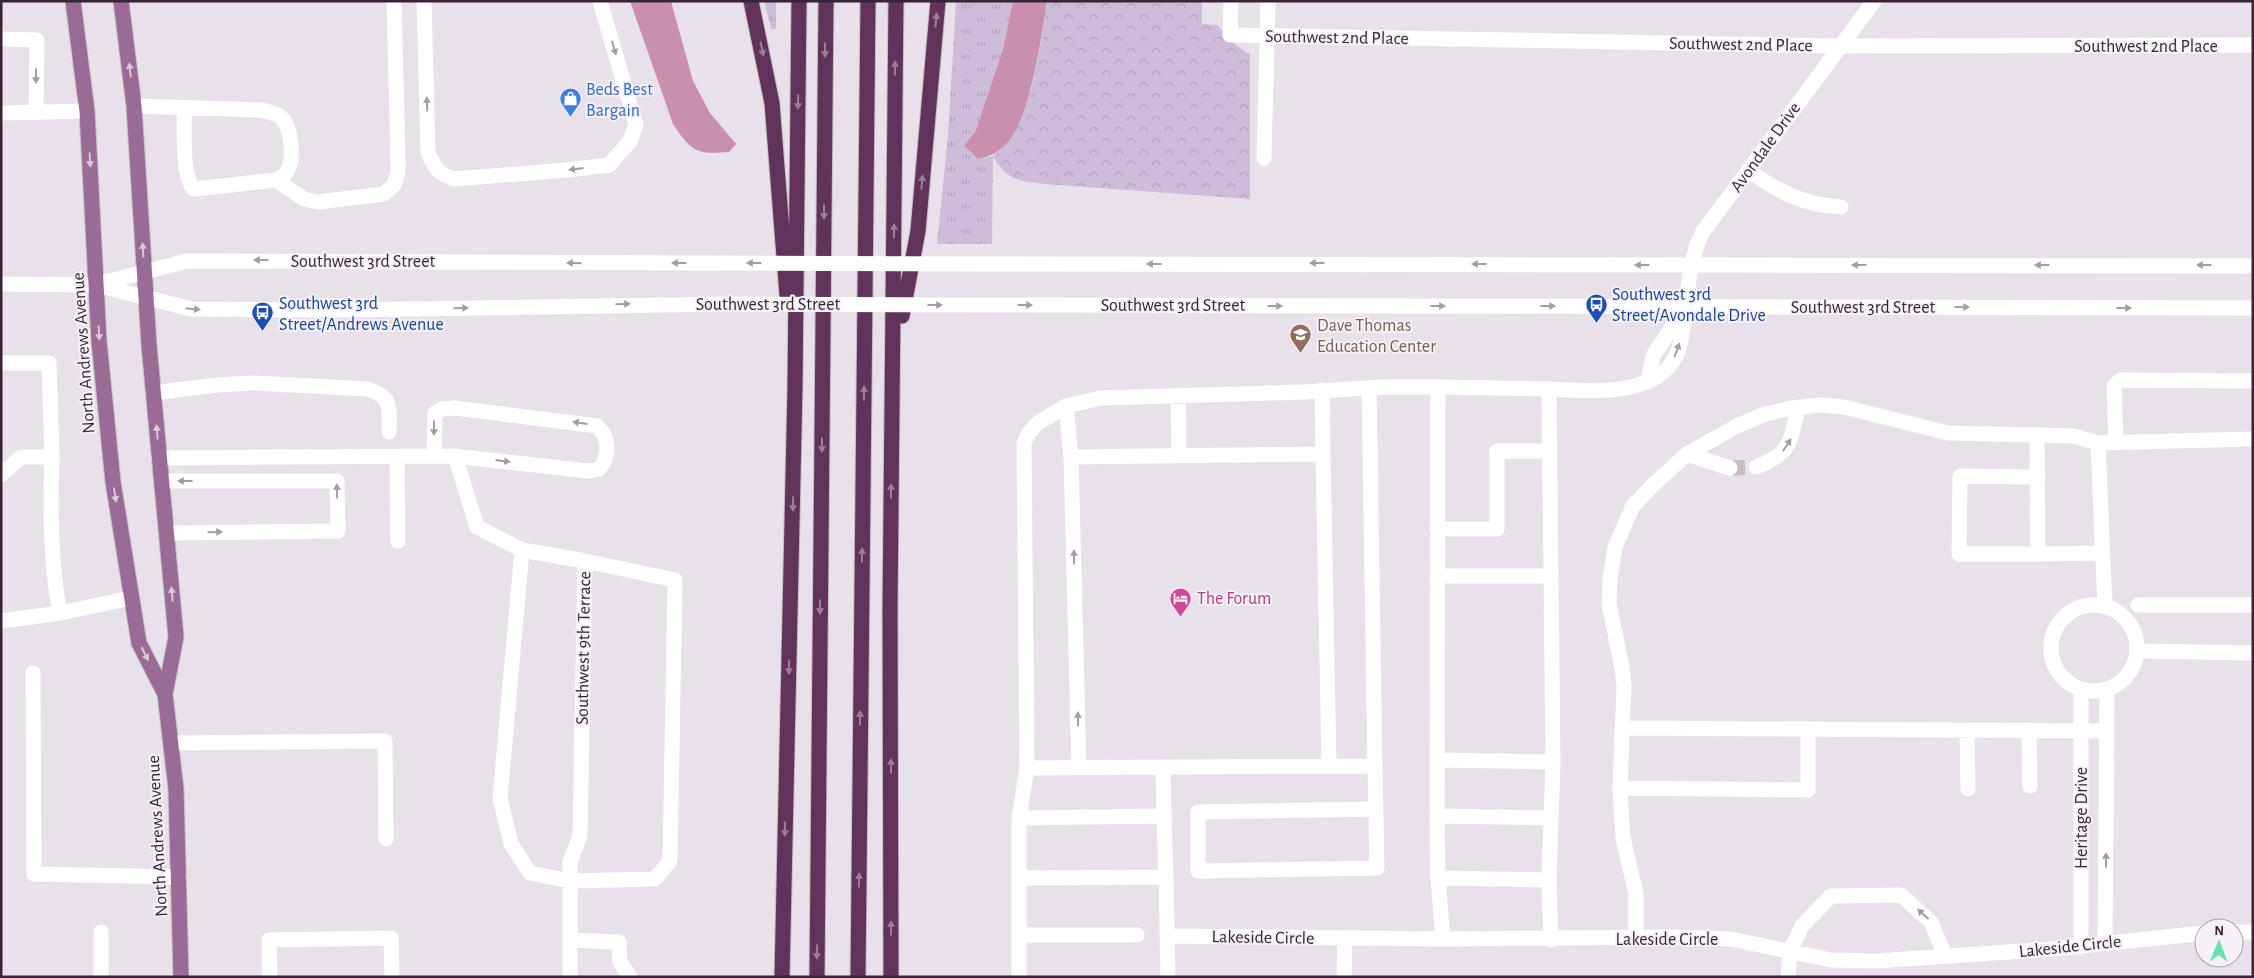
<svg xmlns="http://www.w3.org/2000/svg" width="2254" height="978" font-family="'Alegreya Sans',sans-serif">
	<defs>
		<pattern id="grass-tufts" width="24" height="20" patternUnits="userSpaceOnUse" patternTransform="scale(1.25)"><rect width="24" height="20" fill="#cebdd9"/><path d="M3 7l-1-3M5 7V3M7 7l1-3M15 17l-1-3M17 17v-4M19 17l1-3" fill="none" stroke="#b2a2bb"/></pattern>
		<pattern id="park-crowns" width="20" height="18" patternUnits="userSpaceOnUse" patternTransform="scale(1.25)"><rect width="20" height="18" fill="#cebdd9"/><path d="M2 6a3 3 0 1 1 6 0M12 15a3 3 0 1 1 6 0" fill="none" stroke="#b2a2bb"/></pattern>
	</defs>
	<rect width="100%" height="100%" fill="#e9e1ea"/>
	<path fill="url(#grass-tufts)" d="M764 1H776V29H771Z
		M956 1H1013L1003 49 976 130 964 146 978 159 993 156 992 244H937L948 135Z"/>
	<path fill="url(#park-crowns)" d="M1047 1H1202V24L1218 25C1227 38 1236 47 1250 54V199L1045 184C1019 181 1006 181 993 156 998 151 1005 146 1010 140 1034 103 1040 45 1047 1Z"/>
	<path fill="#c990ad" d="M630 1H671L693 81 710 113 736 144 729 152C696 155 691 151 673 124Z
		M1013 1H1047C1041 37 1031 116 1008 142 999 152 991 156 978 159L964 146 976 130 1003 49Z"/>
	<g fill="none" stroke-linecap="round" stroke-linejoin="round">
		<path stroke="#c6bbc6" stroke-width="15" stroke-dasharray="15 8" stroke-linecap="butt" d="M1730 468 1756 467"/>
		<defs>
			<path id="major" d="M73 1 87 111 99 341 113 482 139 643 165 694
				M121 1 134 106 149 345 176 637 165 694 176 789 181 977"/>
			<path id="highway" d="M751 1 772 103 787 295
				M902 316 918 231 938 1
				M782 977 795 386 799 1
				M817 977 826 1
				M858 977 868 1
				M891 977 890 610 896 1"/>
		</defs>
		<use href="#major" stroke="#c4bdc3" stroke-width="17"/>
		<use href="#highway" stroke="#c4bdc3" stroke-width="17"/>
		<path stroke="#fff" stroke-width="15" d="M424 1 428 153C435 168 438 174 454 179L567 170 609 165 630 141 636 125 600 1
			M1231 1 1230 35 1840 46 2253 45
			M1 39 37 40 36 113
			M134 106 263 110C268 112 276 113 281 117 292 128 295 160 286 173 284 176 279 178 276 180L194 189C181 177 185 127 184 108
			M1 113 87 111
			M1264 158 1268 1
			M1748 170C1779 192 1803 205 1841 207
			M276 180 304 199 318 202 384 194 394 185 398 172V159L394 1
			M978 264 2253 266
			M1 284 96 285 191 309 344 310 729 304
			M98 284 187 261 728 263
			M976 305 2253 308
			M1 363H49L52 457H21L1 475
			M1648 382 1653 356 1682 312
			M1369 388 1375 766
			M153 393 217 385 252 383 367 389C393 396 389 408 389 432
			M1178 395 1179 456
			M1066 406 1071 457 1079 768
			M2116 442 2114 386 2120 380 2253 381
			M2098 443 2105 606
			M1323 454 1329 765
			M1687 454 1730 468
			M434 456 435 413 442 409 455 408 597 426C610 438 610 456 599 469L588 471 455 456
			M52 457C50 508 50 562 60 613L131 598
			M397 457 398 541
			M1071 457 1323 454 1322 390
			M159 458 455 456 477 527 522 550 585 561 580 836 570 862V977
			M1756 467C1792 453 1790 442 1798 407
			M2038 477 1960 476 1959 554H2038
			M162 481H337L338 531 167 533
			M1437 529H1497V451H1550
			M522 550 500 798 511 844 530 873 570 881 655 879 670 861 675 580 585 561
			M2101 553 2038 554 2037 435 2073 436 2098 443 2253 439
			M1437 576H1551
			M2051 648a43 43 0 1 1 86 0a43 43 0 1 1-86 0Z
			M2138 605H2253
			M1 621 60 613
			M2138 651 2253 653
			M33 673 34 874 179 877
			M1622 728 2107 731
			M1967 730 1968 789
			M2029 730 2030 786
			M171 743 385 741 386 839
			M1438 760 1553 762
			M1163 767 1375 766 1377 868 1198 871V812L1376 809
			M1027 768 1163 767 1164 816 1019 818 1027 768 1024 443 1029 433 1038 423 1051 415 1066 406 1100 398 1303 392 1381 387H1438
			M1620 788 1808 790V729
			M1437 816 1551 818
			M1019 818V878L1166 877 1164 816
			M1166 877 1168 977
			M1019 878V977
			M1438 878 1549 880
			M101 932V977
			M2234 932H2253
			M1019 935H1137
			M1168 936 1443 939 1673 937 1731 939 1831 960 1875 961 2053 949 2204 933
			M1636 938V894L1623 838 1620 788 1624 686 1622 667 1609 604 1610 578 1615 547 1633 506 1653 485 1687 454 1737 426 1765 414 1792 408 1822 405 1844 407 1948 433 2037 435
			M1443 939 1438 878 1437 816 1438 387 1549 389
			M570 940 619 942 620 962 630 977
			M1551 940 1549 880 1553 762 1549 389C1591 391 1661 399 1679 349 1683 335 1684 318 1686 303 1689 279 1691 256 1702 233L1874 1
			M2105 943 2107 690
			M2081 947V690
			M270 977 269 940 391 938 392 977
			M1344 977 1345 938
			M1788 977 1790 951 1802 926 1831 896 1901 895 1931 922 1945 956"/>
		<use href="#major" stroke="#9a6b97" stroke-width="15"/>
		<use href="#highway" stroke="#61335b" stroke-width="15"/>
		<path stroke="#fff" stroke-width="15" d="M728 263 978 264
			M729 304 976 305"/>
	</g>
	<defs><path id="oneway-solid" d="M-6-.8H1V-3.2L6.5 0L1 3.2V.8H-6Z" transform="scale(1.25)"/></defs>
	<g fill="#9d7f99">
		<use href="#oneway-solid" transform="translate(936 20) rotate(-85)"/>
		<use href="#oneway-solid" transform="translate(762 49) rotate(78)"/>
		<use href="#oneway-solid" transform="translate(825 50) rotate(90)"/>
		<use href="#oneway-solid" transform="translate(895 68) rotate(-89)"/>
		<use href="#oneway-solid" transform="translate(798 102) rotate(91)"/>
		<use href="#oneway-solid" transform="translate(922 182) rotate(-85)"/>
		<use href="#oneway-solid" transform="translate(824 212) rotate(90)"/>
		<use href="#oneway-solid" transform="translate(894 231) rotate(-89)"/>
		<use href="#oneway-solid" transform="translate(864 393) rotate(-89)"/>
		<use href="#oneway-solid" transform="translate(822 445) rotate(90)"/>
		<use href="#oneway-solid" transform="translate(891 491) rotate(-90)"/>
		<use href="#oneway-solid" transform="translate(793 504) rotate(91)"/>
		<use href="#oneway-solid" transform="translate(862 555) rotate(-89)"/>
		<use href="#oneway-solid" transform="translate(820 607) rotate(90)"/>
		<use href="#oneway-solid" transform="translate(789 667) rotate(91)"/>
		<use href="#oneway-solid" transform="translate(860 718) rotate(-89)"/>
		<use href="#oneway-solid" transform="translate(891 766) rotate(-90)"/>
		<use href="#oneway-solid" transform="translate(785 829) rotate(91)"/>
		<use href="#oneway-solid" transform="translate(859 880) rotate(-89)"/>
		<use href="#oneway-solid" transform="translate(891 928) rotate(-90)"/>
		<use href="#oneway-solid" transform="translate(817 952) rotate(91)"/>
	</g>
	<g fill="#a69ca5">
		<use href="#oneway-solid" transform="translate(614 48) rotate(74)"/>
		<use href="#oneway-solid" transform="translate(36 76) rotate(90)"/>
		<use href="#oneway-solid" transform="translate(427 104) rotate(-92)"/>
		<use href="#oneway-solid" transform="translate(576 169) rotate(173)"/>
		<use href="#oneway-solid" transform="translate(261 260) rotate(180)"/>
		<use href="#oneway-solid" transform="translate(574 263) rotate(-179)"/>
		<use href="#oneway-solid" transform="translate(679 263) rotate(180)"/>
		<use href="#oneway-solid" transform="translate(754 263) rotate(-180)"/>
		<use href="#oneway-solid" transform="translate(1317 263) rotate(-180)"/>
		<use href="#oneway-solid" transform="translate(1154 264) rotate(180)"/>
		<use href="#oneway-solid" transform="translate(1479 264) rotate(-180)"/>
		<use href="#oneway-solid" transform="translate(1642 265) rotate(-180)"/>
		<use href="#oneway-solid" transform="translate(1859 265) rotate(180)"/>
		<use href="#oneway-solid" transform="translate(2042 265) rotate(-180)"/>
		<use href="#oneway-solid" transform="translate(2204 265) rotate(-180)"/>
		<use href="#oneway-solid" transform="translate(623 304) rotate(-1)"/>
		<use href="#oneway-solid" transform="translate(935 305)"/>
		<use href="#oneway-solid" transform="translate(1025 305)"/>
		<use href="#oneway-solid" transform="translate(1275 306)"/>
		<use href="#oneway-solid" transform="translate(1438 306)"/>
		<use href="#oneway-solid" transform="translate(1548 306)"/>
		<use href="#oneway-solid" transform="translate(1962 307)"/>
		<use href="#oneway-solid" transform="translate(461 308) rotate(-1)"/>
		<use href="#oneway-solid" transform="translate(2124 308)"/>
		<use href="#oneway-solid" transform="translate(193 309) rotate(6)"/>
		<use href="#oneway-solid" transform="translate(1677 350) rotate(-70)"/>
		<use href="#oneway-solid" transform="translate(580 423) rotate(-172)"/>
		<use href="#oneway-solid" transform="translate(434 428) rotate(90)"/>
		<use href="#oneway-solid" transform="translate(1787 445) rotate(-57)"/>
		<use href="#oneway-solid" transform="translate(503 461) rotate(7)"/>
		<use href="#oneway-solid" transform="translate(185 481) rotate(180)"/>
		<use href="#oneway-solid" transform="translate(337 491) rotate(-91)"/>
		<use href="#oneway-solid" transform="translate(215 532) rotate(-1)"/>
		<use href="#oneway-solid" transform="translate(1074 557) rotate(-91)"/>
		<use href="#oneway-solid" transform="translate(1078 719) rotate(-91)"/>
		<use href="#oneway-solid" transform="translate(2106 860) rotate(-90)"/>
		<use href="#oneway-solid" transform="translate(1923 914) rotate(-138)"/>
	</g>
	<g fill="#dac9da">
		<use href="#oneway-solid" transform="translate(130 70) rotate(-96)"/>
		<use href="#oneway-solid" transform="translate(90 160) rotate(87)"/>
		<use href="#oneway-solid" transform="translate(143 250) rotate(-93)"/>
		<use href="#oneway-solid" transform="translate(99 333) rotate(87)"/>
		<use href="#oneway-solid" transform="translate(157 432) rotate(-95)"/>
		<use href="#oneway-solid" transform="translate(115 495) rotate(82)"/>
		<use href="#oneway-solid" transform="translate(172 594) rotate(-95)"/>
		<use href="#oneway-solid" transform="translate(145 654) rotate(63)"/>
	</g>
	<defs>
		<symbol id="shop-pin" viewBox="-11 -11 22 30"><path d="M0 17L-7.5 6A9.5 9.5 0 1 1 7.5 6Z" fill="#3f7fe0" stroke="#f6f1f7"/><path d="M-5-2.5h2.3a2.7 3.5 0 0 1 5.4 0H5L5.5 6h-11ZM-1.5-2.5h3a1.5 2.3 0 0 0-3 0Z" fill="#fff"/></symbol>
		<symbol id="bus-pin" viewBox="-11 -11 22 30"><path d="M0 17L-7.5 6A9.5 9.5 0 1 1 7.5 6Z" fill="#1a4fb4" stroke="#f6f1f7"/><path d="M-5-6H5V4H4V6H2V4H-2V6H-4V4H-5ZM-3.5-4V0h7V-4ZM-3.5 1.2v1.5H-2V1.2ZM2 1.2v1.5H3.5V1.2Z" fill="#fff"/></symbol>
		<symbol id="school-pin" viewBox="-11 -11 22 30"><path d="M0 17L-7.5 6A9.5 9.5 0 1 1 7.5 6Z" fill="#8d6e63" stroke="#f6f1f7"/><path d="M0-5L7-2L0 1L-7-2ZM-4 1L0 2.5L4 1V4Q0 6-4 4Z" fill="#fff"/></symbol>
		<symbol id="hotel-pin" viewBox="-11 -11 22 30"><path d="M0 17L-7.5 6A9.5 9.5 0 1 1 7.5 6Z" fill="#d1479c" stroke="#f6f1f7"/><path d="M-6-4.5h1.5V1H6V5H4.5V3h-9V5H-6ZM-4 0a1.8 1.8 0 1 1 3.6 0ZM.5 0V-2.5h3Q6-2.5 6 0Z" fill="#fff"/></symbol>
	</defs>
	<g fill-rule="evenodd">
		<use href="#shop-pin" x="558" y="86" width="25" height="34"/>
		<use href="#bus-pin" x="1584" y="292" width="25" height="34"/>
		<use href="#bus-pin" x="250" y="300" width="25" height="34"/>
		<use href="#school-pin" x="1288" y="322" width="25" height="34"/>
		<use href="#hotel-pin" x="1168" y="586" width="25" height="34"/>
	</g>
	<g text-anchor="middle" stroke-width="4" stroke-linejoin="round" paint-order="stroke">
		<g font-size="18" fill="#392437" stroke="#f6f1f7">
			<text transform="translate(1337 37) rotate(1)" y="6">Southwest 2nd Place</text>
			<text transform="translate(1741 44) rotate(1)" y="6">Southwest 2nd Place</text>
			<text x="2146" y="52">Southwest 2nd Place</text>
			<text transform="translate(1765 147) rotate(-54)" y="6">Avondale Drive</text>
			<text x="363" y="267">Southwest 3rd Street</text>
			<text x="768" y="310">Southwest 3rd Street</text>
			<text x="1173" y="311">Southwest 3rd Street</text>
			<text x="1863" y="313">Southwest 3rd Street</text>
			<text transform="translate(83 353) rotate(-94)" y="6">North Andrews Avenue</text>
			<text transform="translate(583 648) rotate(-89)" y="6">Southwest 9th Terrace</text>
			<text transform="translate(2081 818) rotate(-90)" y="6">Heritage Drive</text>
			<text transform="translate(157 836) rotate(-93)" y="6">North Andrews Avenue</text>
			<text transform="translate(1263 937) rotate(1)" y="6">Lakeside Circle</text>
			<text x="1667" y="945">Lakeside Circle</text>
			<text transform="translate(2070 946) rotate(-6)" y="6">Lakeside Circle</text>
		</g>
		<g font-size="18" fill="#366cbe" stroke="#f6f1f7" text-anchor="start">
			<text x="586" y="95">Beds Best<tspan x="586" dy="21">Bargain</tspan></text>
		</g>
		<g font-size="18" fill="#164399" stroke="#f6f1f7" text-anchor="start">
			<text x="1612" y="300">Southwest 3rd<tspan x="1612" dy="21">Street/Avondale Drive</tspan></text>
			<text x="279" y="309">Southwest 3rd<tspan x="279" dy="21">Street/Andrews Avenue</tspan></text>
		</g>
		<g font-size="18" fill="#785e54" stroke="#f6f1f7" text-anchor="start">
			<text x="1317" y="331">Dave Thomas<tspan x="1317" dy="21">Education Center</tspan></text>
		</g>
		<g font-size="18" fill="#b23c85" stroke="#f6f1f7" text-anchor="start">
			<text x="1197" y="604">The Forum</text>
		</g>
	</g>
	<rect width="2254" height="978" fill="none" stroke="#392437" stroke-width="5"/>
	<g transform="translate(2219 943) rotate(1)"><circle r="24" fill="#f6f1f7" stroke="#aa9faa"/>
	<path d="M0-4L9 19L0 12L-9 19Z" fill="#68e1ae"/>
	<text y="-8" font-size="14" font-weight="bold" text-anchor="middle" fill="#392437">N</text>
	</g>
</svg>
